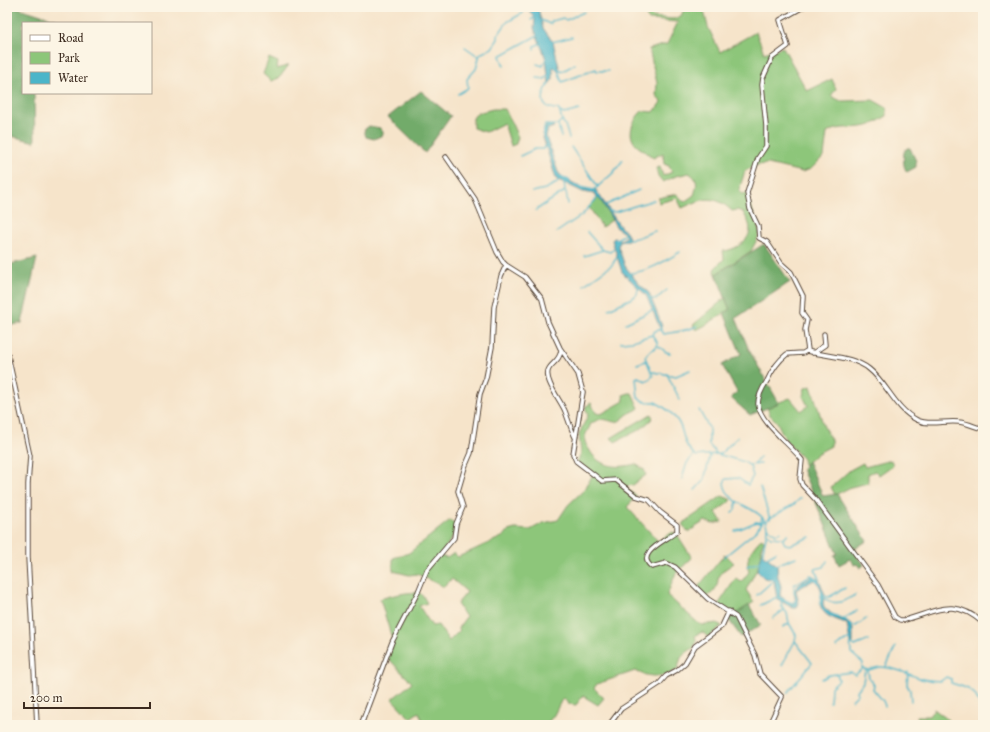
<svg xmlns="http://www.w3.org/2000/svg" width="990" height="732" font-family="'IM FELL Great Primer',serif">
	<rect width="100%" height="100%" fill="#fcf5e5"/>
	<filter id="ink" filterUnits="userSpaceOnUse"><feTurbulence type="fractalNoise" baseFrequency=".025" numOctaves="2"/><feDisplacementMap in="SourceGraphic" scale="8" xChannelSelector="R" yChannelSelector="G"/><feConvolveMatrix kernelMatrix="1 2 1 2 8 2 1 2 1" color-interpolation-filters="sRGB"/></filter>
	<filter id="wash" filterUnits="userSpaceOnUse"><feTurbulence type="fractalNoise" baseFrequency=".012" numOctaves="4" result="noise"/><feDisplacementMap in="SourceGraphic" scale="16" xChannelSelector="R" yChannelSelector="G"/><feGaussianBlur stdDeviation="0.9" result="paint"/><feColorMatrix in="noise" values="0 0 0 0 0 0 0 0 0 0 0 0 0 0 0 0 0 1.4 0 .05"/><feComposite in="paint" operator="in"/></filter>
	<g filter="url(#wash)">
		<rect width="100%" height="100%" fill="#f6e4ca"/>
		<path fill="#8dc67a" stroke="#64784c" d="M631 7C648 7 642 6 653 17L673 19 681 16 685 7H703L708 27 720 52 756 32 764 53 783 47 807 91 832 79 836 89 831 96 841 101 873 100 887 108V116C883 118 878 122 873 124 858 131 840 124 827 133L824 156 811 169 802 172 768 164 757 165 745 171 739 190 742 194 747 193 760 234 751 251 716 274 714 269 724 259 723 251C736 250 754 239 749 224 748 220 745 216 743 212L737 210 732 211C713 193 703 199 682 208L677 198 659 203 658 198 677 194 684 202 694 195C697 186 699 179 689 173L676 176 663 182 658 176 656 168 660 167 663 176 672 172 669 166 664 164 663 153 653 158C648 153 639 148 636 145 626 134 633 120 642 111L654 112 661 102 656 95 657 83 649 49 667 44 678 22 649 20 644 13Z
			M269 58 278 62 277 69 289 65 279 78 271 81 263 74Z
			M493 109H505L518 137 516 144 511 146 504 123 486 132 473 128V118L477 113Z
			M598 198 602 202 612 220 602 227 589 207Z
			M725 298 730 310C718 316 708 325 696 330L693 325Z
			M811 386 824 427 831 440V446L818 453 804 465 803 459 786 441 777 422 770 415 767 407 790 398 801 411 808 406 803 396 805 388Z
			M629 393H632L639 408C636 411 631 412 628 414 613 427 618 421 601 419L591 423C590 428 585 433 585 438 584 441 587 447 589 449 598 467 617 469 635 464L644 469 646 475 633 485 624 487 637 496 627 507 658 541 673 532 677 534 692 558 676 573 667 595 698 623 702 625 717 623 722 626 708 637 702 632 695 636C700 649 687 649 681 658 679 662 679 667 677 670 663 678 650 678 635 671L597 684 594 688 604 698 598 705 583 696 576 705 568 704 564 698 561 701 554 715 546 725H424L419 712 410 718 392 699 412 683 388 658 393 642 380 599C389 596 409 591 419 593 423 594 425 600 427 603L419 606 432 626 438 625 449 641 460 630 458 628 466 617 457 604 467 592 452 579 444 587 417 574 409 575 393 571V558L409 553 450 520 457 524 456 531 440 556 447 558 454 553 458 557 504 536 508 531 515 529 530 530 543 523 558 520 568 505 585 489 593 474 577 462 581 454 579 434 588 415 585 407 591 403 596 413 601 414 624 401 623 395Z
			M651 414 653 418 641 429 615 442 611 438Z
			M891 460 893 465 879 475 875 471 868 474V483L851 487 835 495 831 487 850 470 863 463 865 467Z
			M722 496 732 500 716 512 722 522 713 524 705 521 688 532 682 524Z
			M762 538 764 540 761 548 762 559 746 590 754 602 735 615 718 605 736 578 741 582 749 572C744 558 753 547 762 538Z
			M725 554 734 563 724 570 718 578C718 587 714 593 706 597L698 587Z
			M934 709 951 722 949 725H919L917 716H929Z"/>
		<path fill="#72ab6a" stroke="#566a44" d="M7 7H16L57 20V23H23V93H34L35 142 7 135Z
			M421 91 451 116 425 153 388 117Z
			M369 126 380 128 383 132V135L374 139 366 137 364 130Z
			M907 148H910L916 161V167L907 172C903 167 903 159 904 152Z
			M764 244 790 282 736 318 749 350 779 403 750 415 731 398 737 392 722 365 741 354 724 313 730 310 716 274Z
			M37 258 22 323 8 326 7 265Z
			M808 461 823 496 837 494 867 541 854 549 864 565 860 568 857 564 854 565 850 559 839 565 834 555 837 554 802 469Z
			M749 605 761 625 741 637 728 619Z"/>
		<path fill="#4bb5c9" stroke="#437074" d="M527 7 538 8 543 28 553 42 560 71 558 72 556 69 553 67V79L549 84 546 59 534 28 535 19Z
			M548 124 554 127 548 129 546 137 558 172 561 176 584 189 596 190 621 228 626 231 629 238 628 240 620 242 618 246 625 266 638 283 649 293 662 326H660V328L646 295 622 272 612 240 614 238 621 240 626 237 625 234 617 228 602 202 594 194 583 192 556 179 542 134Z
			M762 554 777 565 778 577 781 586 780 596 792 604 796 602C791 586 800 584 813 576L819 579 825 595 823 603 824 607 834 616 850 623 853 629V643H850L847 624C839 620 828 618 823 611 815 601 829 592 814 580L796 590 799 603 797 608H793L777 599 774 580 764 578 757 571Z"/>
		<g fill="none" stroke-linecap="round" stroke-linejoin="round">
			<path stroke="#4bb5c9" stroke-width="1.5" d="M531 20 536 17
				M541 20 550 24 552 21 563 18 566 20 584 12
				M552 42 572 37
				M465 47 478 56
				M534 49V46L542 43
				M537 64 543 66 546 58
				M504 66 500 56 538 35
				M559 69 563 71 575 64
				M558 70 562 82 596 69 597 71H609
				M537 78 545 79 548 75
				M458 94 468 88 467 79 476 69 480 54 492 48 498 39V35L507 22 523 13 525 7
				M560 112 564 114 579 110
				M562 120 565 125 569 138
				M558 124 561 137
				M543 135 545 125H557L562 120 559 110C555 108 550 109 547 107 539 101 546 88 549 83
				M571 147 598 187
				M520 156 535 149H543L545 146
				M561 176 570 181
				M580 187 594 190
				M594 190 613 173 623 160
				M532 192 545 189 557 183 558 180
				M566 192 568 204
				M606 205 639 190
				M536 210 565 191 564 182
				M609 211 615 212 654 200
				M557 232 582 215 598 197
				M587 232 603 250 610 252 614 249
				M629 239C636 240 647 233 655 231
				M614 240 626 234
				M584 256 603 250
				M631 273C650 271 665 261 680 252
				M584 285 612 265 617 257
				M651 299H656L667 290
				M609 309 634 297 637 294 638 288
				M626 323 653 310
				M660 325 661 329 655 331 652 335 657 342V346L647 354 645 357 653 376 646 381 638 377 636 378 638 398 645 402H655C663 406 672 413 677 420 686 432 680 443 696 456L717 454 744 462 750 466 753 476 748 485 738 478 726 479 724 483C727 506 759 506 766 523 770 533 762 545 763 554
				M660 330 664 334C676 332 687 331 697 326
				M621 342 632 341 652 335
				M657 345 666 352 670 353
				M637 364 646 361
				M653 372 676 376 690 370
				M667 374 680 400
				M699 410 709 428V445L717 454
				M719 455 738 437
				M749 465 761 464
				M756 465 755 463 760 457
				M682 479 687 463 694 454
				M760 487 770 519
				M695 490 704 480 710 456
				M732 512 735 510 737 502
				M766 523 768 519 793 505 801 498
				M768 528 776 534 780 532
				M735 531 756 522 759 523 762 518
				M767 533 771 537 782 538 785 544 790 545 810 537
				M783 538 788 534
				M724 557 756 531 764 520
				M767 557 776 552
				M776 565 796 557
				M747 566 760 562
				M819 579 815 569 824 567 827 561
				M794 593V585L811 575 816 578
				M757 595 775 579
				M823 596 829 597 845 588
				M781 598 792 603 796 600
				M824 598C836 607 844 601 855 595
				M781 600 782 607 787 613 789 623 796 635 795 641 812 663 787 693
				M820 604 822 590
				M761 605 777 597
				M832 614 847 621
				M773 618 784 610
				M845 618 857 611
				M851 626H856L866 619
				M783 627 788 624
				M850 638 851 653 863 663 862 667C869 674 874 666 882 667 896 668 906 673 919 678 925 681 934 680 941 681L946 677 951 679V683C976 690 975 691 983 716
				M851 643 855 646 869 640
				M836 647 850 638
				M782 665 795 641
				M886 667 896 646
				M868 671 869 678 874 685 873 689 883 701 885 706
				M908 672 907 685 910 690 911 701
				M822 679 829 675 851 672 855 675 863 668
				M852 700 858 694 857 691 863 682 865 670
				M830 702 831 687 839 680 837 674
				M979 725 983 719"/>
		</g>
	</g>
	<g filter="url(#ink)">
		<g fill="none" stroke-linecap="round" stroke-linejoin="round">
			<defs>
				<path id="street" d="M803 7 780 20 788 46 772 58 763 78 762 85 766 126V146L758 158 747 193 750 209 758 226 759 238 767 242 781 263 791 272 803 296 802 313 807 320 805 330 808 350 803 353 787 354C778 361 772 370 767 381 763 387 758 397 758 404 760 423 791 445 802 460L800 479 802 485 816 500 878 585 895 617 900 620H905C938 611 953 597 983 623
					M446 157 475 199 497 252 503 262 506 265 525 277 542 299 548 322 560 348 578 374 583 392 573 454 576 461 602 481 616 480 636 496 649 500 660 512 677 525V531C670 539 633 553 652 567L666 563 675 567 708 599 736 617 755 655 760 674 782 697 769 725
					M561 350C560 362 550 363 548 371 545 382 561 401 565 411 568 419 571 429 575 437
					M7 351 30 456 28 484V557L37 725
					M807 351C827 357 853 356 869 369 887 383 895 409 917 420 929 426 946 420 959 422 968 423 975 427 983 429
					M813 353 825 345 824 334
					M361 725 392 642 418 592 427 570 454 538 456 524 463 507 458 491 465 467 471 453 480 394 486 378 492 347 494 307 501 276 506 265
					M609 725 621 709 659 684 666 676 677 670 685 663 695 646 722 626 729 611"/>
			</defs>
			<use href="#street" stroke="#574638" stroke-width="5.5"/>
			<use href="#street" stroke="#fff" stroke-width="3.5"/>
		</g>
	</g>
	<rect width="990" height="732" fill="none" stroke="#fcf5e5" stroke-width="24"/>
	<rect x="22" y="22" width="130" height="72" fill="#fcf5e5" stroke="#afa495"/>
	<rect x="30" y="35" width="20" height="6" fill="#ffffff" stroke="#afa495"/>
	<text x="58" y="42" font-size="12" fill="#3b2a1e">Road</text>
	<rect x="30" y="52" width="20" height="12" fill="#8dc67a" stroke="#afa495"/>
	<text x="58" y="62" font-size="12" fill="#3b2a1e">Park</text>
	<rect x="30" y="72" width="20" height="12" fill="#4bb5c9" stroke="#afa495"/>
	<text x="58" y="82" font-size="12" fill="#3b2a1e">Water</text>
	<path d="M24 702v6h126v-6" fill="none" stroke="#3b2a1e" stroke-width="2"/>
	<text x="30" y="702" font-size="12" fill="#3b2a1e" stroke="#fcf5e5" stroke-width="3" paint-order="stroke">200 m</text>
</svg>
